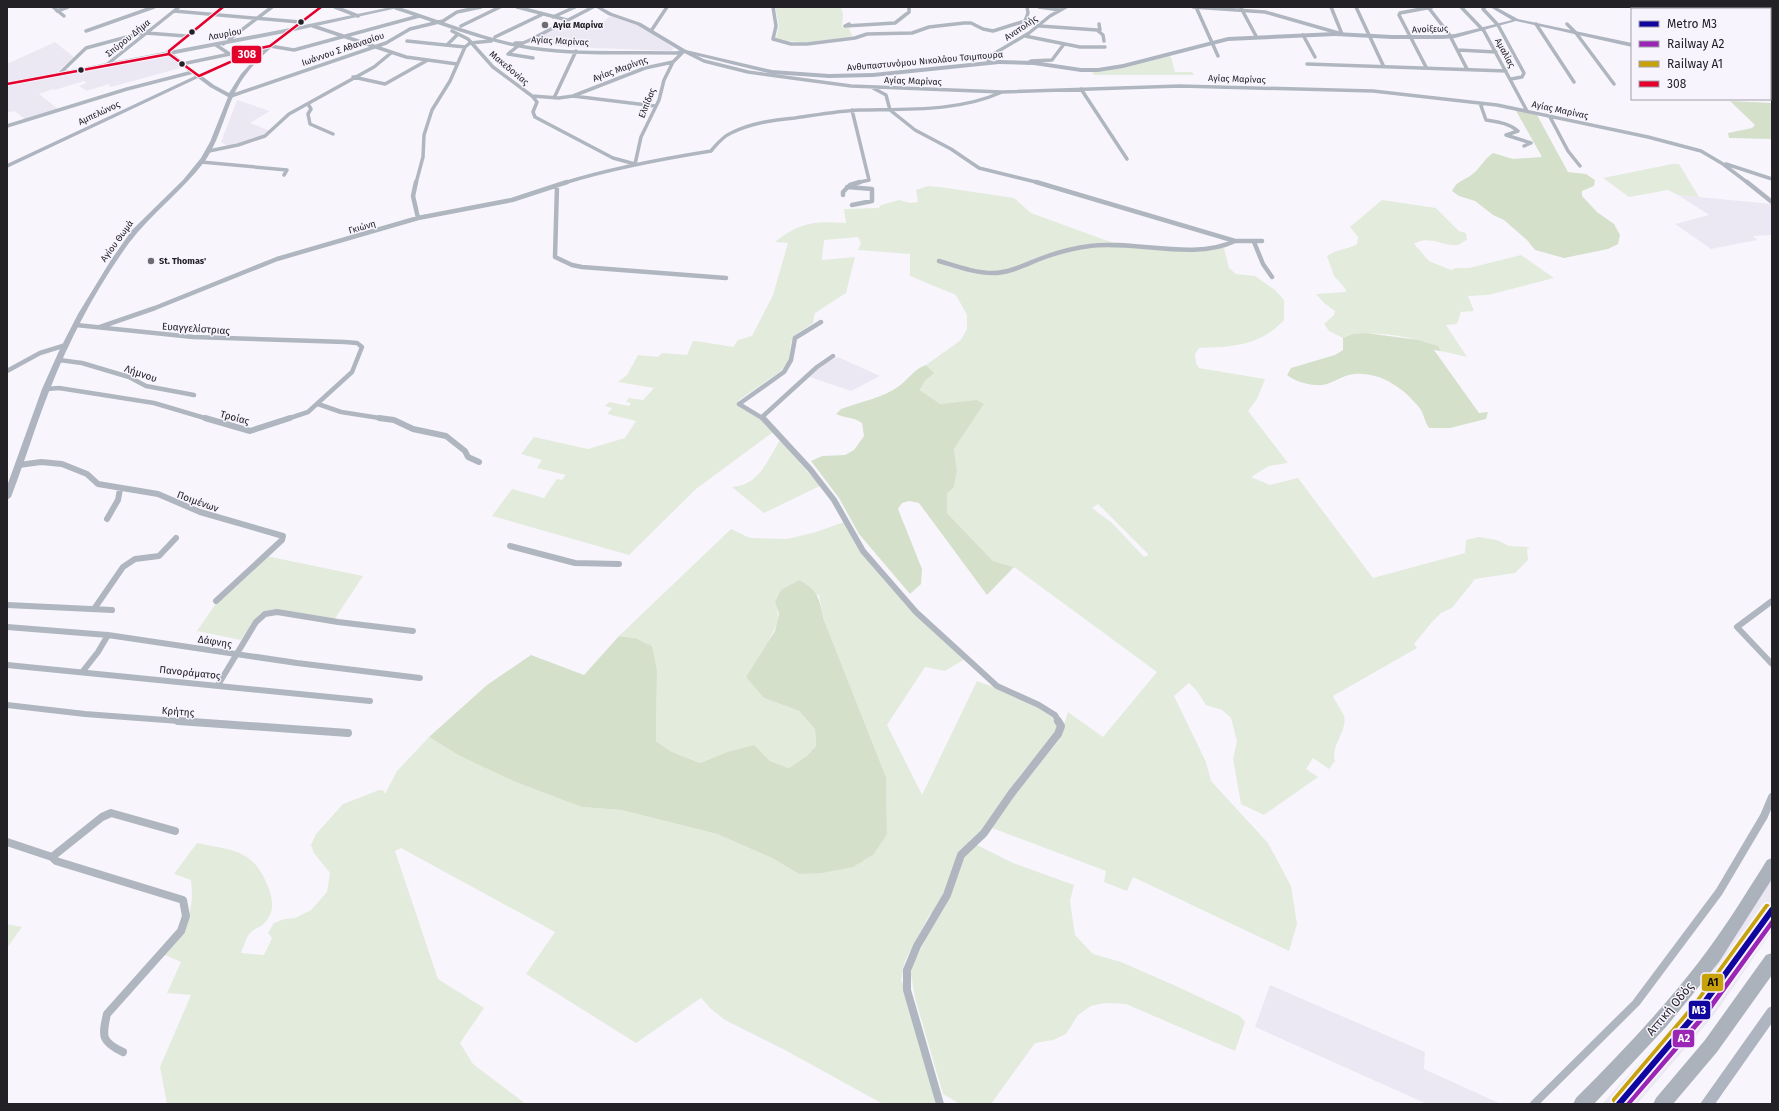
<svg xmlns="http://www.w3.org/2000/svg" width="1779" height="1111" font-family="'Fira Sans',sans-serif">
	<rect width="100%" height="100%" fill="#f8f6fc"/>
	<path fill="#ece8f3" d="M610 16 637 24 674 48 671 51 569 47 527 43 568 22 599 26Z
		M55 42 74 57 57 72 10 82 7 80V64Z
		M167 55 184 67 111 87 108 84 87 91 79 86 86 83 84 81 55 90 53 89 39 94 58 109 25 119 14 111 7 113V86Z
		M237 100 270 111 250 123 270 131 254 139 228 146 221 142Z
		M1678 195 1772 204V235L1753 236 1757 240 1711 249 1675 224 1709 215Z
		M838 357 880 376 851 391 810 377 825 363Z
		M1772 877V931L1714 1015 1637 1104H1602L1662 1038 1695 999Z
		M1270 985 1425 1052 1424 1069 1501 1104H1427L1255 1027Z"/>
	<path fill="#e3ebdd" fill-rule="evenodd" d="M775 7H841L843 14 842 27 849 28 852 36 808 43 779 40 776 38 779 26Z
		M1168 55 1171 57 1175 72H1192L1194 75H1094L1092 71Z
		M1672 164H1679L1699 197 1678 195 1668 190 1629 197 1603 178Z
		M928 186 940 187 1014 198 1031 213 1105 240 1126 246 1185 249 1224 248 1229 268 1236 274 1255 276 1275 290 1284 300V320C1260 346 1233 347 1199 348L1195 354 1196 363 1199 368 1265 379 1257 399 1248 411 1288 463 1269 466 1251 477 1270 485 1298 478 1373 578 1465 553 1466 540 1479 537 1497 540 1509 546 1530 547 1527 549 1528 560 1515 573 1475 579 1452 608 1441 613 1432 622 1414 644 1417 648 1333 696C1336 703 1341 709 1344 716 1348 731 1330 746 1335 761L1329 769 1313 758 1306 769 1318 777 1264 815 1241 804 1233 759 1237 741 1231 718 1222 710 1206 705 1197 691 1189 683 1174 696 1206 762 1211 781 1268 843 1291 886 1297 924 1289 951 1133 877 1127 891 1104 882 1106 871 992 828 1016 793 1059 740 1068 712 1103 737 1157 672 1014 567 993 561 947 513V494L954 487 957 471 954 449 984 404 955 403 939 404 920 390 925 381 933 373 926 365 961 340 967 329V315L956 295 910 276V254L858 250 861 243 858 237 824 240 822 260 855 257 846 293 815 313 813 323 795 335 791 342 789 360 781 371 739 400 738 405 759 418 773 432 696 489 629 555 492 516 512 489 544 498 557 479 562 480 566 475 537 468 542 460 521 454 534 437 588 449 625 438 636 421 607 414 612 408 605 406 609 402 629 406 631 403 626 402 629 398 643 400 654 388 618 382 627 375 638 355 658 357 662 353 687 355 693 341C707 342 719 345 733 347L738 340 752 336 773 295 788 243 775 242C800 222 815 221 846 223L844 209 879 208 881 205 899 200 911 203 918 202 916 190ZM1098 504 1148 554V555L1144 557 1112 523 1092 508Z
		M1382 200 1436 208 1459 231 1466 233 1467 240C1464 241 1461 244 1458 245 1444 247 1428 234 1414 244L1429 261 1451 270 1456 268H1469L1521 255 1554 278 1488 295 1468 296 1474 311 1461 312 1457 324 1446 325 1467 357 1441 351 1437 346C1412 337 1368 328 1343 338L1329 331 1324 324 1334 315 1335 311 1324 303 1316 294 1346 292 1345 288 1334 276 1327 256C1336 249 1347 250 1357 244L1358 237 1350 227Z
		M780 440 820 486 764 513 732 487C759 485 767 461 780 440Z
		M844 522C870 575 924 618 965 659L945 671 925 667 887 725 922 795 977 681C1001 690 1042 702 1058 723L1053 736 1021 774 987 825 969 841 1013 863 1074 885 1070 901 1075 935 1093 954 1121 962 1176 986 1240 1016 1245 1022 1235 1051 1126 1004 1105 1003 1091 1006 1078 1015 1066 1034 1053 1040 1035 1043 991 1104H960L943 1094 915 998 911 974 912 965 926 939 931 912 905 961 901 981 904 983 937 1104H883L783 1049 725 1020 711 1009 701 998 636 1043 526 974 555 932 401 848 395 851 438 979 484 1008 460 1043 473 1064 526 1104H167L160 1067 191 995 167 993 181 962 163 954C184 925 195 918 191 880L174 874 197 843C235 851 254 849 269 889 272 899 274 906 270 915 264 928 257 926 250 933 246 938 243 948 241 953L264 955 272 938 268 933 274 923 284 919 295 918 311 910 327 892 330 873 314 853 311 845 316 834 343 804 379 790H383L385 794 397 771 429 737 458 755 582 807 621 810 717 834 772 858 799 874 887 834 886 777 824 620 819 595 775 602C783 625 772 629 766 648 762 658 765 686 764 698L799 711 815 729 816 746 808 756 789 768 770 761 754 746 727 752 700 763 670 751 656 741 657 671 635 638 619 636 731 529 750 538 787 539 816 532Z
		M266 556 363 576 334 620 266 611 259 615 241 640 197 631 219 599Z
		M7 924 22 927 7 948Z"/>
	<path fill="#d5e0cb" d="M1730 101 1772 103V139L1729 138 1728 133 1752 128 1755 125Z
		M1515 109 1537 115 1568 172 1586 174 1595 180 1594 186 1582 191V196L1597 212 1614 224 1620 235 1618 244 1608 249 1564 258 1535 250 1527 240 1504 220 1493 215 1475 201 1459 196 1452 191C1456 182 1462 181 1470 176 1479 170 1484 159 1493 153L1513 159 1542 157Z
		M1366 333 1419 340 1438 346 1441 351 1434 350 1479 413 1488 412 1486 419 1450 428H1429C1424 421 1424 412 1418 406 1402 387 1380 372 1354 374 1342 375 1333 384 1322 385 1311 386 1296 382 1287 375L1291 368 1335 355 1343 350V338L1353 334Z
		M926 365 934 373 925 381 920 390 940 404 977 400 984 404 954 449 957 471 954 487 947 494V513L993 561 1014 567 987 595 919 503 909 501 902 503 898 509 922 569 921 584 910 594 859 534 839 498 811 461 822 456 845 455 854 450 864 436 862 423C851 416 847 419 836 414L841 409C859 402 883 398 899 386 909 379 914 369 926 365Z
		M799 580C819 591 819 598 824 620L886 777 887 834 874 854 853 867 822 873 799 874 772 858 717 834 621 810 582 807 516 782 458 755 429 737 487 685 531 655 584 675 619 636 635 638 652 646 657 671 656 741 670 751 700 763 727 752 754 745 770 761 789 768 807 756 816 746 815 729 799 711 764 698 746 677 775 631 779 614 775 602 781 590Z"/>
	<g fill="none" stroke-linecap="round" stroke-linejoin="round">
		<path stroke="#b0b6c0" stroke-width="3.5" d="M53 7 64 16
			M335 7 358 16
			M517 7 567 20
			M773 7 776 26 773 39 791 44H807L855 38 867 34 912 33 929 27 964 23H971L983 29 993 31 1025 21 1028 13 1027 7
			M1039 7 1060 10
			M1193 7 1265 12 1342 34
			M1196 7 1218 56
			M1331 7 1342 34
			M1356 7 1383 65
			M1428 7 1449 34 1467 69
			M1461 7 1484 31 1527 111
			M1485 7 1483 9 1498 25 1524 73 1522 77 1511 79
			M396 8C440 22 485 41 531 48 578 55 629 52 677 53L684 51
			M1241 8 1256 36
			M57 11 68 7
			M174 11 300 22
			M553 17 575 7
			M849 24 845 26 895 23 909 12V7
			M1536 24 1574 82
			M1567 24 1576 33 1614 84
			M313 26 406 57 457 64
			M461 26 500 7
			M1040 26 1097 30 1103 35 1104 41
			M1097 30H1100L1099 24
			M86 31 154 7
			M452 31 468 39 493 67 532 96 559 98 573 96 645 68 673 62
			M651 31 667 7
			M146 33 186 36
			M1303 35 1315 57
			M1025 36 1080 47H1105
			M495 37 543 14
			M407 41 465 47
			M515 43H523L530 40 593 7
			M223 44 272 7
			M216 45 237 59
			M447 45 458 34
			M270 46 294 50 419 16
			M518 46 508 54 533 58
			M1458 50 1496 52
			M684 51 704 61 748 72 851 86 1002 92 1180 86 1373 91 1497 105 1648 137 1701 151 1723 164 1748 183
			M988 62 990 56 1029 33 1050 16 1066 7
			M1028 63 1031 61 1052 60 1064 44
			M182 64 230 54
			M1307 64 1506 71
			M105 66 179 7
			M1426 67 1399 15 1400 13 1432 7
			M58 75 86 48 149 31
			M353 77 385 84 426 61
			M873 88 886 95 890 110 915 130 951 149 979 168 1040 183
			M1081 89 1127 159
			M231 96 386 43 410 29 443 21 457 12 481 7
			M532 96 537 102 533 112 535 117 613 158 635 164
			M573 96 655 106
			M554 98 576 51
			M1480 103 1486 120C1497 122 1509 123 1518 131L1506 135 1531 143 1524 146
			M308 104 311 109 308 114 310 124 333 134
			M852 110 869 180 856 183
			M1550 117 1568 151 1580 166
			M7 126 127 89 193 72
			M209 151 238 145 265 136 289 114 374 67 391 53
			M201 162 287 170 284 175
			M635 164 641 137 659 100 664 80 673 62 683 52
			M1726 164 1772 179
			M416 183 423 157 424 135 432 110 450 81 465 47 470 43 491 41
			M564 183C612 168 661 159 711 151 717 144 722 137 731 133 751 123 773 120 795 118 816 115 838 111 859 110 906 109 958 112 1002 92"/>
		<path stroke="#b0b6c0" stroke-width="4.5" d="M416 182 413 196 418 218
			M1036 182 1235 241H1262
			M1747 182 1772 202
			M557 186 555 257 572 265 582 267 726 278
			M847 187 872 189V201L852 205
			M843 195V192L850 185 860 182
			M1254 242 1263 264 1272 277
			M939 261C956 266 974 273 993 273 1011 273 1028 263 1045 257 1059 252 1074 248 1090 246 1135 240 1193 261 1235 241
			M76 325 193 337 345 342 357 343 362 347 352 372 308 412 287 419
			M100 327 155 308 277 259 418 218 512 200 567 182
			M59 360 82 363 129 377 146 386 194 395
			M7 371 40 353 66 345
			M47 389 59 388 154 403 208 419
			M318 404 341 412 386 419
			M762 417 817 367 833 356
			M764 419 739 404 784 372 791 360 795 338 821 322"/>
		<path stroke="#b0b6c0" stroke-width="6" d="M205 418 250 431 290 418
			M379 418 394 420 413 429 446 436 465 451 468 457 479 462
			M763 418 810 469 834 500 863 551 916 612 997 686 1039 705 1055 715 1059 722
			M19 465 41 462 62 464 87 474 98 484 158 494 200 512 283 536 282 540 216 601
			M107 519 118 500 120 489
			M510 546 575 563 619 564
			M1772 601 1737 627 1772 664
			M7 605 112 610
			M94 609 123 567 135 559 159 556 176 538
			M7 627 108 635 297 663 420 678
			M7 665 370 701
			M83 671 98 652 108 635
			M218 685 256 622 265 614 277 612 338 622 413 631
			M7 705 85 714 192 722"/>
		<path stroke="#b0b6c0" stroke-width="8" d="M178 721 348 733
			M7 842 52 857 56 861 183 900 186 916 181 931 107 1014C102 1036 101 1042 123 1052
			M52 857 102 817 111 813 175 831
			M940 1104 907 990V970L917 946 947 895 961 855 984 833 1011 794 1058 734 1061 726 1058 721
			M1534 1104 1636 1003 1719 892 1764 816 1772 797"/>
		<path fill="#aeb5c0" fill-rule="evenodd" d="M220 7H225L172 51V53L199 74 265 45H269L318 7H323C316 14 307 19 300 25 280 40 259 56 244 77 226 102 223 135 205 161 182 191 152 213 129 243 97 287 70 338 50 389 36 424 25 461 11 497L7 500V486L42 389 59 351 78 314 111 260 132 230 183 180 201 158 210 142 228 97 210 87 198 78 9 167 7 168V164L195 76 167 55 166 51ZM264 49 241 74 229 93 214 85 202 76Z
			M595 7H601L612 13 641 23 686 50 772 70 829 74 873 73 999 60 1034 61 1081 68H1098L1123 64 1228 37 1335 32 1392 35H1443L1455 34 1512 20 1490 7H1496L1518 19 1632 43V47L1516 21 1455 38 1443 39H1392L1335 36 1228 41 1123 68 1098 72H1081L1034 65 999 64 873 77 829 78 772 74 682 52 637 25 608 15Z
			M1770 70 1772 71V75L1770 74Z
			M1772 1006V1023L1715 1104H1700L1768 1008Z"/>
		<path fill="#b2b8c2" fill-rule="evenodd" d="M391 7H402L285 33 7 86V82L285 29Z"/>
		<path fill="#acb2bb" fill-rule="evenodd" d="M1772 858V879L1719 962 1666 1027 1594 1104H1573L1576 1098C1619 1055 1661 1011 1698 963 1723 931 1745 895 1767 860Z
			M1772 953V975L1717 1052 1673 1104H1653L1656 1098 1705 1040 1766 955Z"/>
		<defs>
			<path id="bus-1" d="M169 54 199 76 261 48 270 46 321 7
				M169 54V51L223 7
				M7 84 169 54"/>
		</defs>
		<use href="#bus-1" stroke="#f7f4fe" stroke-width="4.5"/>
		<use href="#bus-1" stroke="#e4002b" stroke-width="2.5"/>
		<defs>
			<path id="rail-1" d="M1627 1104 1704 1015 1772 921"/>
			<path id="rail-2" d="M1615 1100 1695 1006 1767 907"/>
		</defs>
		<use href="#rail-1" stroke="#f7f4fe" stroke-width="10"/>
		<use href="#rail-2" stroke="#f7f4fe" stroke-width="10"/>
		<use href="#rail-1" stroke="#9b26b6" stroke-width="6"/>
		<use href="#rail-2" stroke="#c8a20a" stroke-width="6"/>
		<defs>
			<path id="metro-1" d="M1619 1104 1699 1010 1772 910"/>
		</defs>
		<use href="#metro-1" stroke="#f7f4fe" stroke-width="10"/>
		<use href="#metro-1" stroke="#10069f" stroke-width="6"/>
	</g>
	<g fill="#232126" stroke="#f7f4fe" stroke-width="1.5">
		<circle cx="301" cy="22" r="3.5"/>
		<circle cx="192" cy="32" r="3.5"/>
		<circle cx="182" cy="64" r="3.5"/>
		<circle cx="81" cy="70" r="3.5"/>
	</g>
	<g fill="#6e6c71" stroke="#f7f4fe" stroke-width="1.5">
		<circle cx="545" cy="25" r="4"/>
		<circle cx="151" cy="261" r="4"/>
	</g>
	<g text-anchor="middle" stroke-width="3" stroke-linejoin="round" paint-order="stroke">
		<g font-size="9" font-weight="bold" fill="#232126" stroke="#f7f4fe" text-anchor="start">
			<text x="553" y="28">Αγία Μαρίνα</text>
			<text x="159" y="264">St. Thomas'</text>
		</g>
		<g font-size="9" fill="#232126" stroke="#f7f4fe">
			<text transform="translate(1021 28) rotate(-34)" y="3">Ανατολής</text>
			<text transform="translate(1430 29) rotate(-2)" y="3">Ανοίξεως</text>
			<text transform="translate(225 34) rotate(-11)" y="3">Λαυρίου</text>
			<text transform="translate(128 38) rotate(-39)" y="3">Σπύρου Δήμα</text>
			<text transform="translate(560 41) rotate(3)" y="3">Αγίας Μαρίνας</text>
			<text transform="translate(343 49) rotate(-19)" y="3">Ιωάννου Σ Αθανασίου</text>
			<text transform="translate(1505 53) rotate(62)" y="3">Αμαλίας</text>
			<text transform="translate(925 61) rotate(-5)" y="3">Ανθυπαστυνόμου Νικολάου Τσιμπουρα</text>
			<text transform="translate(509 68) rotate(40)" y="3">Μακεδονίας</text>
			<text transform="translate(620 69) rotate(-20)" y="3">Αγίας Μαρίνης</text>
			<text transform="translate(1237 79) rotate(2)" y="3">Αγίας Μαρίνας</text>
			<text transform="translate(913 81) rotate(2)" y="3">Αγίας Μαρίνας</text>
			<text transform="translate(647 103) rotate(-68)" y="3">Ελπίδας</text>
			<text transform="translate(1560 110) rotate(12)" y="3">Αγίας Μαρίνας</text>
			<text transform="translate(99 113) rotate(-25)" y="3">Αμπελώνος</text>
			<text transform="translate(362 227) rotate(-16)" y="3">Γκιώνη</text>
			<text transform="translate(117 241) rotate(-54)" y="3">Αγίου Θωμά</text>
		</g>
		<g font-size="10" fill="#232126" stroke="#f7f4fe">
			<text transform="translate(196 328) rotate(4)" y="4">Ευαγγελίστριας</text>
			<text transform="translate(141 373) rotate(19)" y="4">Λήμνου</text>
			<text transform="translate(235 417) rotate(15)" y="4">Τροίας</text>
			<text transform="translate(198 501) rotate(20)" y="4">Ποιμένων</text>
			<text transform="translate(215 641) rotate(9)" y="4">Δάφνης</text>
			<text transform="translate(190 672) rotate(6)" y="4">Πανοράματος</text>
			<text transform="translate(178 711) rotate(4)" y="4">Κρήτης</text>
		</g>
		<g font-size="12" fill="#232126" stroke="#f7f4fe">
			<text transform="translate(1670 1009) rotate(-50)" y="4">Αττική Οδός</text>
		</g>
	</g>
	<g stroke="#f7f4fe" stroke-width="1.5">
		<rect x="231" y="45" width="31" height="19" rx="4" fill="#e4002b"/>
		<rect x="1701" y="973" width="23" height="19" rx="4" fill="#c8a20a"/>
		<rect x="1688" y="1000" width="23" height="20" rx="4" fill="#10069f"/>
		<rect x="1672" y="1029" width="23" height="19" rx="4" fill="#9b26b6"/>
	</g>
	<g font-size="11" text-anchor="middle" font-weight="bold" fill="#fff">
		<text x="247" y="58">308</text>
		<text x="1699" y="1014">Μ3</text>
		<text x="1684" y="1042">A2</text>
	</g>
	<g font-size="11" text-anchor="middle" font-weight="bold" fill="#111">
		<text x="1713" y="986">A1</text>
	</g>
	<rect width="1779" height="1111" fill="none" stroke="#232126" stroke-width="16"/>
	<rect x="1631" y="8" width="140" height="92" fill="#f7f4fe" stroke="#a2a0a8"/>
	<rect x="1639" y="21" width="20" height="6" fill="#10069f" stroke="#a2a0a8"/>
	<text x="1667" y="28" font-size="12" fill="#232126">Metro Μ3</text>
	<rect x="1639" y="41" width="20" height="6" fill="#9b26b6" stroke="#a2a0a8"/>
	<text x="1667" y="48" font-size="12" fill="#232126">Railway A2</text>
	<rect x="1639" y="61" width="20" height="6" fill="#c8a20a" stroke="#a2a0a8"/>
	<text x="1667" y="68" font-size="12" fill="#232126">Railway A1</text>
	<rect x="1639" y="81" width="20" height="6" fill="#e4002b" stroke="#a2a0a8"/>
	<text x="1667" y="88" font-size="12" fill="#232126">308</text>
</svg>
